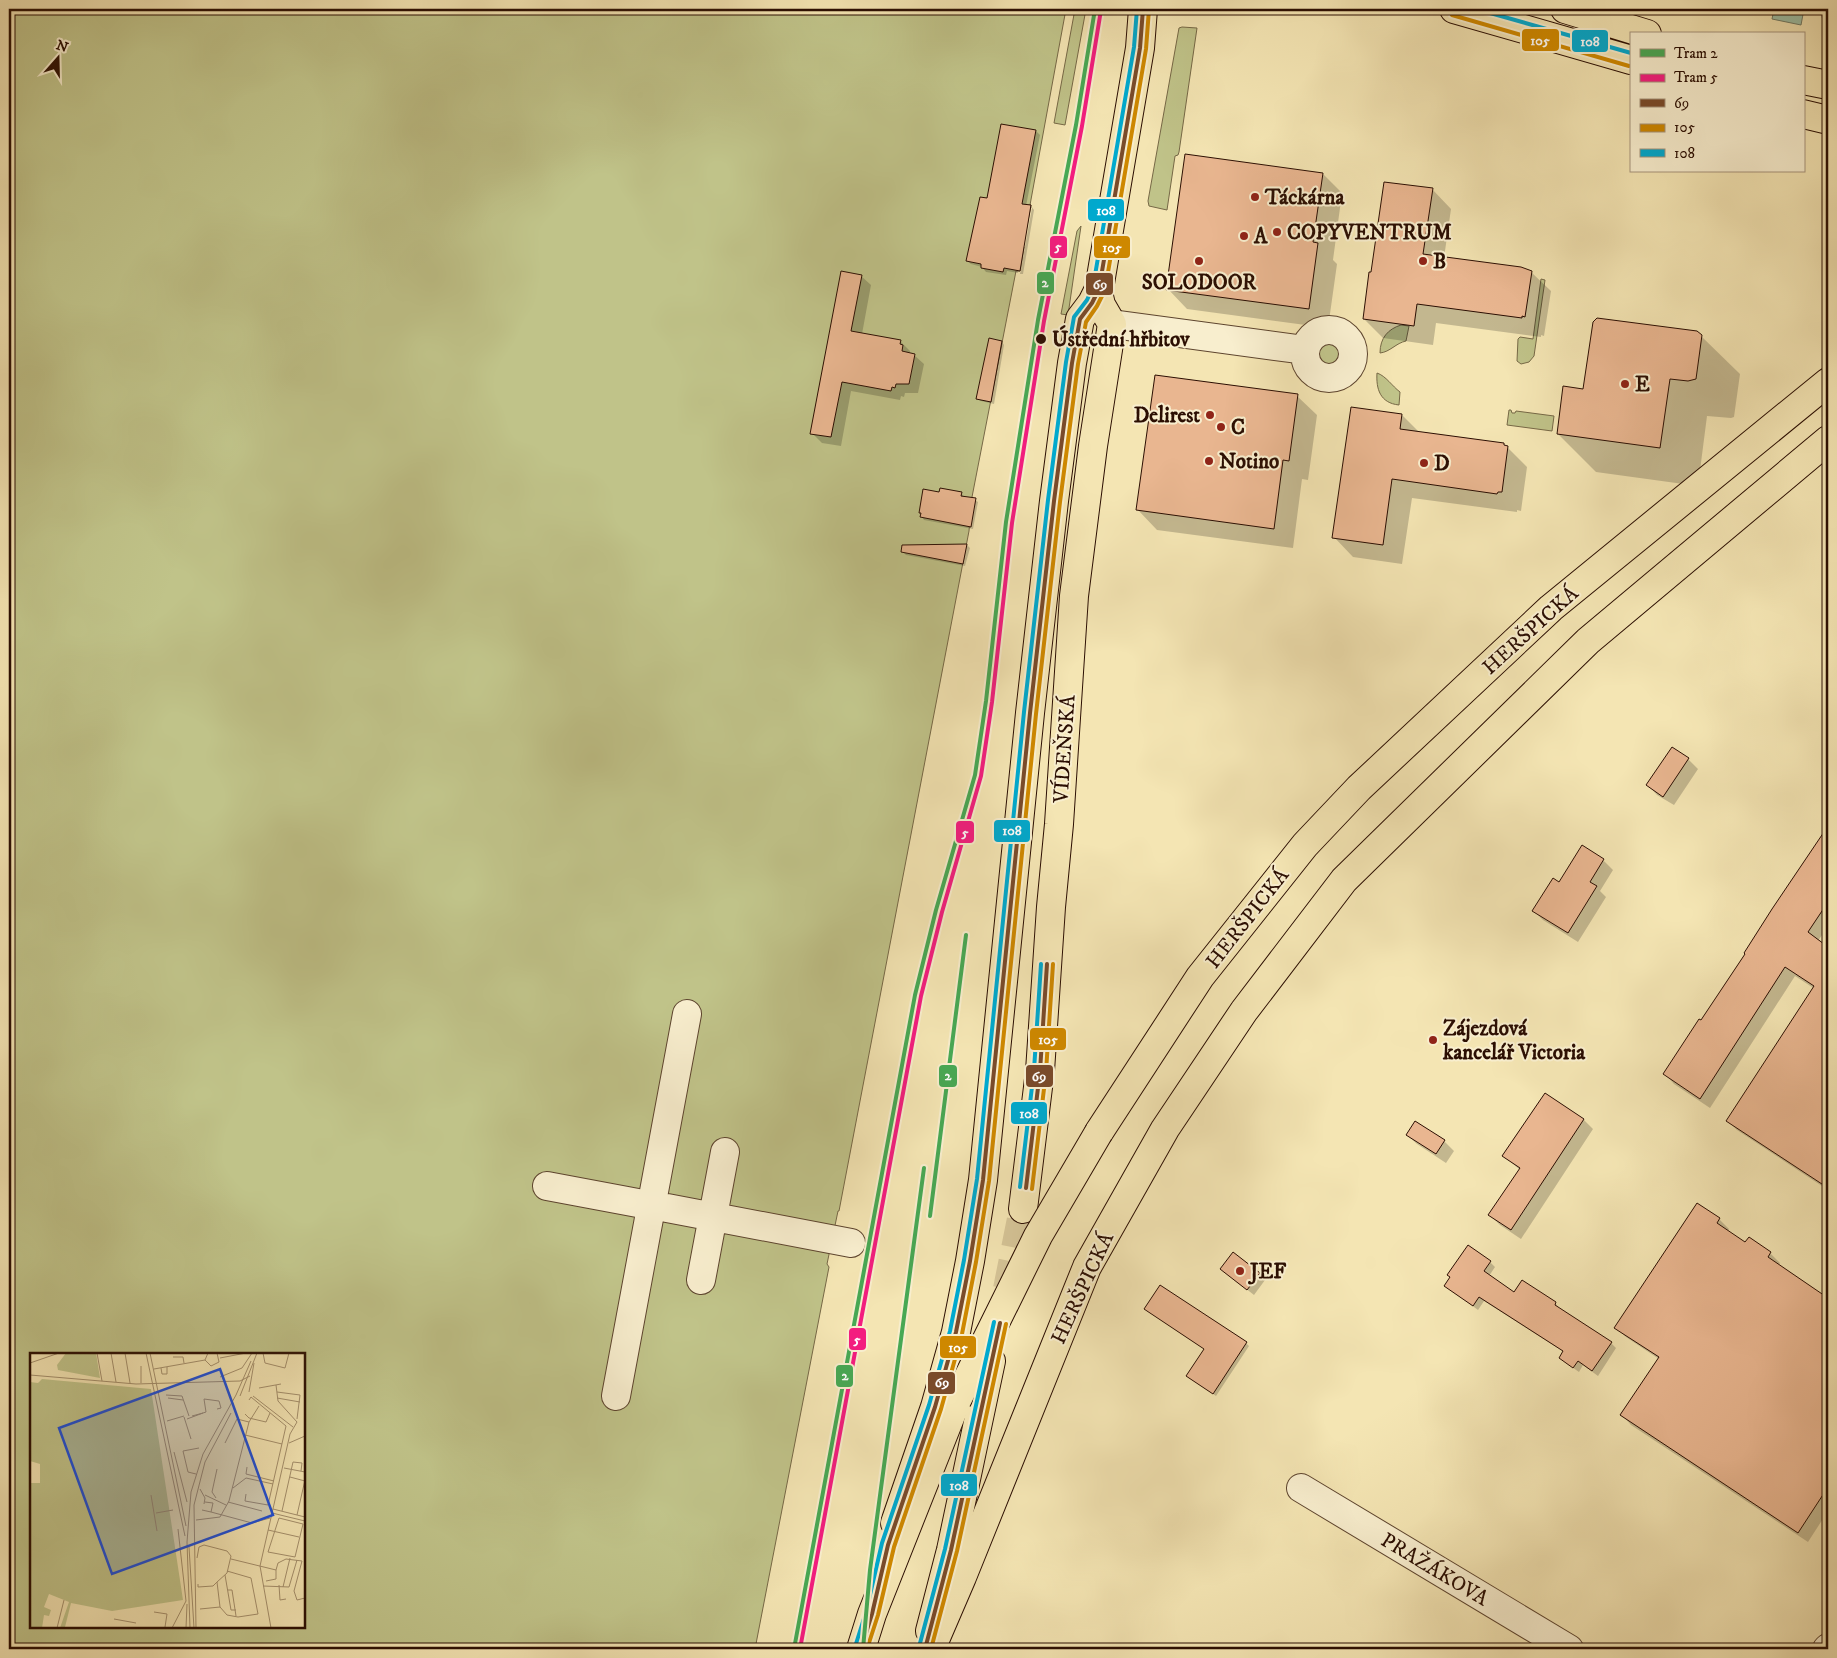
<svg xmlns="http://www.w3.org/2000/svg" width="1837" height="1658" font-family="'IM FELL DW Pica',serif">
	<rect width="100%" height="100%" fill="#f4e5b3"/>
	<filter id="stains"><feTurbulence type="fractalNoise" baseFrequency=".004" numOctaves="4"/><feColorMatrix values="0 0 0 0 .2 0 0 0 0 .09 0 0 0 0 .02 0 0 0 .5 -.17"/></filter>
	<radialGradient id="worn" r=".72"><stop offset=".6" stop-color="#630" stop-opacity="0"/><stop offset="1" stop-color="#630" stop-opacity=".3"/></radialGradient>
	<path fill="#c0c389" stroke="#766846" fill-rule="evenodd" d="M9 9H1066L1030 205H1031L1023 247H1024L1020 271H1016L972 497 969 531 839 1211H838L827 1264 829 1267 755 1649H9ZM31 1354H304V1627H31Z
		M1075 9H1086L1065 125 1054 123Z
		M1182 27 1197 28 1179 152 1178 155 1175 156 1167 210 1149 206 1148 201 1179 28Z
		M1081 226 1068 315 1061 314 1077 231Z
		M1541 279 1545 280 1534 356 1529 362 1521 364 1517 361 1518 339 1520 337 1533 339Z
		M1401 325 1409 326 1406 341C1396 343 1390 352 1380 353 1380 338 1388 329 1401 325Z
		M1313 356a15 15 0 1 1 30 0a15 15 0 1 1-30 0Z
		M1377 373C1386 376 1392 386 1400 392L1399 405C1380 403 1376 389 1377 373Z
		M1509 410H1511L1512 413H1515L1516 411 1554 416 1552 431 1507 425Z"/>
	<path fill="#9dc0a7" stroke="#6f7965" d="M1774 9H1804L1801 25 1772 19Z"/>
	<path fill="#0003" d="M1632 9H1646L1645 11Z
		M1822 9H1828V25L1821 17Z
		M1036 131 1040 135 1026 206H1031L1034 210 1023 274H1020L1032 208H1029L1018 273 1007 271 1006 275 986 272 982 267 971 264 967 261 988 199Z
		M1323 174 1342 193 1333 260 1337 264 1328 328 1187 309 1168 289Z
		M1432 189 1451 209 1444 258 1531 272 1551 291 1544 336 1541 335V337L1436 323 1433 345 1383 338 1364 319Z
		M861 276 871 285 862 334 900 341 910 351V354L914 355 924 364 918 393H905L904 397 901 396 900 400 851 391 841 446 822 443 812 433Z
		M1701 336 1740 374 1734 417 1731 418 1707 416 1698 486 1596 472 1558 434 1584 390Z
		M1002 342 1004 345 994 404 981 401 978 399Z
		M1297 396 1317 415 1308 480 1302 479 1293 548 1157 530 1138 510Z
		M1402 415 1420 433 1504 445 1507 447 1527 467 1521 511 1517 510V512L1412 498 1402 564 1353 557 1334 537Z
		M940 493H961L964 497 975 500 978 502 973 529 924 520 922 517V514Z
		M967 545 970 548 965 566 906 555 903 552V546Z
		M1672 748 1688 759 1698 769 1674 805 1657 795 1648 785Z
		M1828 828V926L1818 941 1828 949V1190L1737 1130 1728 1121 1815 989 1795 976 1710 1108 1674 1084 1665 1074 1701 1021Z
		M1583 847 1603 860 1613 870 1600 891 1606 897 1578 942 1543 920 1534 911 1559 884Z
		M1546 1095 1584 1120 1593 1129 1521 1239 1500 1225 1490 1215 1520 1170 1504 1156Z
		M1415 1122 1444 1141 1454 1151 1446 1163 1417 1144 1407 1135Z
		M1697 1205 1719 1219 1729 1229 1727 1232 1746 1244 1770 1253 1780 1263 1778 1266 1828 1299V1511L1808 1542 1631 1425 1622 1415 1659 1359 1626 1337 1616 1328Z
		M1233 1254 1265 1280 1254 1295 1221 1269Z
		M1490 1262 1495 1267 1489 1276 1515 1294 1555 1303 1560 1309 1611 1343 1616 1348 1598 1376 1583 1365 1579 1372 1566 1363 1564 1352 1484 1301 1478 1310 1446 1286Z
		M1246 1343 1249 1346 1216 1396 1187 1376Z"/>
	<path fill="#e9b690" stroke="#2b0e02" d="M1001 124 1036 130 1022 204 1031 205 1020 271 1004 268 1003 272 981 268V264L966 261 980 197 987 198Z
		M1185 154 1323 173 1313 242 1318 243 1309 309 1166 290Z
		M1384 182 1433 188 1423 254 1521 267 1532 271 1525 317 1522 316V318L1417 304 1414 326 1363 319 1369 272H1371Z
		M841 271 862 275 851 331 901 340 900 344 903 345 902 351 915 354 909 384H896L895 388 892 387 891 391 842 382 831 437 810 434Z
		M1597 318 1697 331 1702 335 1696 379 1688 381 1670 379 1660 448 1557 434 1563 386 1583 389 1593 322Z
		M989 338 1002 341 991 402 976 399Z
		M1155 375 1298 394 1289 461 1283 460 1274 529 1136 510Z
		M1351 407 1402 414 1400 429 1504 443V445L1508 446 1502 492H1498L1497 494 1392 479 1383 545 1332 538Z
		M940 488 962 492 961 496 976 498 971 527 920 517 921 513H919L923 489 939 492Z
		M967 544 963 564 901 552 902 545Z
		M1672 747 1689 758 1663 797 1646 785Z
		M1828 826V902L1808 932 1828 947V1188L1726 1121 1814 986 1785 967 1700 1099 1663 1074 1699 1019 1701 1020 1745 954 1744 953 1772 909Z
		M1582 845 1604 859 1590 882 1597 886 1568 933 1532 911 1553 878 1559 882Z
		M1545 1093 1584 1119 1511 1230 1488 1215 1520 1168 1502 1156Z
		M1415 1121 1445 1140 1436 1154 1406 1135Z
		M1697 1203 1720 1218 1717 1223 1745 1242 1749 1237 1771 1252 1768 1257 1828 1298V1487L1798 1533 1620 1415 1659 1357 1614 1328Z
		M1468 1245 1491 1261 1484 1271 1514 1292 1522 1280 1556 1302 1555 1305 1612 1342 1592 1371 1578 1361 1573 1368 1559 1358 1563 1351 1479 1297 1473 1306 1444 1286 1450 1277 1447 1275Z
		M1233 1252 1260 1273 1247 1290 1220 1269Z
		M1160 1285 1247 1342 1213 1394 1186 1376 1204 1349 1144 1309Z"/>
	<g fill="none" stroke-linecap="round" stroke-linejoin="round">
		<path stroke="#d6c598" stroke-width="28" stroke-dasharray="28 14" stroke-linecap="butt" d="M1007 1289 1023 1209"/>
		<defs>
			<path id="minor" d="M1112 324 1305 350
				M1305 354a24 24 0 1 1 48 0a24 24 0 1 1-48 0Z
				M547 1186 659 1207
				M667 1208 851 1243
				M701 1280 725 1152
				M616 1396 687 1014
				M1301 1488 1569 1649
				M1827 1649 1828 1648"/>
			<path id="major" d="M1454 9 1631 60
				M1565 9 1647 34
				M1803 80 1828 85
				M1803 114 1828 120
				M1023 1209 1040 1071 1051 907 1059 824 1074 596 1093 446 1112 324 1101 305 1098 292
				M895 1523 935 1407 956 1332 970 1261 983 1180 1030 713 1054 501 1072 363 1080 319 1092 303 1099 289 1140 48 1143 9
				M930 1631 951 1550 991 1361"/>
			<path id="highway" d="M1099 1132 1200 977 1305 845 1359 788 1551 608 1828 382
				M861 1649 872 1614 957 1400
				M931 1649 962 1577 1087 1267 1165 1129 1244 1011 1344 880 1588 641 1828 440"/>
		</defs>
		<use href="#minor" stroke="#5d442e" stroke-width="30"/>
		<use href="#major" stroke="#2b0e02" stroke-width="30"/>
		<use href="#highway" stroke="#2b0e02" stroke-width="30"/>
		<use href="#minor" stroke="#f8eece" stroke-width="28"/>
		<use href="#major" stroke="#f4e5b3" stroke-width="28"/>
		<use href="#highway" stroke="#f4e5b3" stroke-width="28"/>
		<defs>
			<path id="highway-bridge" d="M957 1400 1038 1236 1099 1132"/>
		</defs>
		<use href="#highway-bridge" stroke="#2b0e02" stroke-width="30" stroke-linecap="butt"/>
		<use href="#highway-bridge" stroke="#f4e5b3" stroke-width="28"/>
		<defs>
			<path id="bus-1" d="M1026 1188 1040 1071 1047 964
				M861 1649 872 1614 888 1545 935 1407 956 1332 970 1261 983 1180 1030 713 1054 501 1072 363 1080 319 1092 303 1099 289 1140 48 1143 9
				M925 1649 951 1550 1000 1323"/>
			<path id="bus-2" d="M1452 15 1629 66
				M1032 1189 1046 1072 1053 964
				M867 1649 878 1615 894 1547 941 1409 962 1334 976 1262 989 1181 1036 714 1060 502 1078 364 1086 322 1097 306 1105 290 1146 49 1149 9
				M931 1649 957 1551 1006 1324"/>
			<path id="bus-3" d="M1476 9 1631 53
				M1020 1187 1034 1070 1041 964
				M855 1647 866 1612 882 1543 929 1405 950 1331 964 1260 977 1179 1024 712 1048 500 1066 362 1074 317 1087 300 1093 287 1134 47 1137 9
				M919 1647 945 1549 994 1322"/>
		</defs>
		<use href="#bus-1" stroke="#f8eece" stroke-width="8"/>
		<use href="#bus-2" stroke="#f8eece" stroke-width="8"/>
		<use href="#bus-3" stroke="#f8eece" stroke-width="8"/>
		<use href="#bus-1" stroke="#7a4b2a" stroke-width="4"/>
		<use href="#bus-2" stroke="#ce8800" stroke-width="4"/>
		<use href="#bus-3" stroke="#00a9ce" stroke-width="4"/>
		<defs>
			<path id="tram-1" d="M930 1216 966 935
				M794 1649 915 995 936 910 975 775 986 701 1006 522 1038 320 1076 125 1095 9
				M863 1649 870 1570 924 1168"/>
			<path id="tram-2" d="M800 1649 921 996 942 912 981 776 992 702 1012 523 1044 321 1082 126 1101 10"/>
		</defs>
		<use href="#tram-1" stroke="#f8eece" stroke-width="8"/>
		<use href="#tram-2" stroke="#f8eece" stroke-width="8"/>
		<use href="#tram-1" stroke="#47a854" stroke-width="4"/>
		<use href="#tram-2" stroke="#f31d7f" stroke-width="4"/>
	</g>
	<g fill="#8f2418" stroke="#f8eece" stroke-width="2">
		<circle cx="1255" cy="197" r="5"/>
		<circle cx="1277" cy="232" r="5"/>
		<circle cx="1244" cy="236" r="5"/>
		<circle cx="1199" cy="261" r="5"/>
		<circle cx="1423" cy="261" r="5"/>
		<circle cx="1625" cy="384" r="5"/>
		<circle cx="1210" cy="415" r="5"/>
		<circle cx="1221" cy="427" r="5"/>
		<circle cx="1209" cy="461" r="5"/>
		<circle cx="1424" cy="463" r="5"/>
		<circle cx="1433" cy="1040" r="5"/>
		<circle cx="1240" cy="1271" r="5"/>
	</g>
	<circle fill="#2b0e02" stroke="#f8eece" stroke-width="2" cx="1041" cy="339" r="6"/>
	<g text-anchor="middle" stroke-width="4" stroke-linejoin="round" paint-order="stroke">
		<g font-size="21" font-weight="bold" fill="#2b0e02" stroke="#f8eece" text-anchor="start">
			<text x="1265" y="204">Táckárna</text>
			<text x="1287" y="239">COPYVENTRUM</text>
			<text x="1254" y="243">A</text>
			<text x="1433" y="268">B</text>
			<text x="1199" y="289" text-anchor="middle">SOLODOOR</text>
			<text x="1635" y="391">E</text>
			<text x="1200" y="422" text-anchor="end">Delirest</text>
			<text x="1231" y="434">C</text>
			<text x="1219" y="468">Notino</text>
			<text x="1434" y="470">D</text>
			<text x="1443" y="1035">Zájezdová<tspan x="1443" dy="24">kancelář Victoria</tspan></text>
			<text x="1250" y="1278">JEF</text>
		</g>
		<g font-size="21" font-weight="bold" fill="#2b0e02" stroke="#f8eece" text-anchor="start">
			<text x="1052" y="346">Ústřední hřbitov</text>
		</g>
		<g font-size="21" fill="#2b0e02" stroke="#f8eece">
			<text transform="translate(1530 630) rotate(-42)" y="7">HERŠPICKÁ</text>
			<text transform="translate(1064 749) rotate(-86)" y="7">VÍDEŇSKÁ</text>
			<text transform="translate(1247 918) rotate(-52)" y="7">HERŠPICKÁ</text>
			<text transform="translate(1082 1288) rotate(-65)" y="7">HERŠPICKÁ</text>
			<text transform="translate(1435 1569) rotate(31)" y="7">PRAŽÁKOVA</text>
		</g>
	</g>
	<g transform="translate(30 1353)">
		<rect width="275" height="275" fill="#f4e5b3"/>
		<path d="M36 0H66L70 25 28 17 27 12ZM12 26 121 36 153 247 82 258 41 250 35 274 30 275 39 249 19 241 14 254 21 257 19 263 14 262 12 275H0V130H10V111L0 108V29L8 30Z" fill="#c0c389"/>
		<path fill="none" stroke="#a48f6c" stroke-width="1" d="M67 0 72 28M81 0 86 29M95 0 100 30M116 0 155 183M120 0 156 173M178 0 175 7 181 13 189 9 187 0M233 0 235 10 255 15 259 0M143 4H153L154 10M190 5 216 0M0 10 29 0M111 13V30M131 15 132 21H137V14M124 16 175 7M0 22 106 31 210 28 220 23M190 24 212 15 222 0M229 35 251 31M219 39 224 10M247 39 270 42 267 66M136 42 152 43 159 63M206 42 221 8M210 43 227 0M223 43 263 74M138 45 153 47M247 45 270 49M173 60 176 59 174 46 189 48 191 55 187 56M215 61 219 65 236 69 240 60M154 64 161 86M157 66 173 60 162 63M137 68 154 63M215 82 252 91M195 90 207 66 219 69M259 90 275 83M144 99 157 149M217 114 216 121 244 128M254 115 275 119M166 121 158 119 153 98 169 95M260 124 275 128M203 135 216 125 243 131M170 136 175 145 174 151M216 141 215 148 238 152 256 73 221 44 219 47M121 142 127 178M175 142 196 152M186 145 182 139 187 116M198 149 232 158M243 156 275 164M172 157 181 159 183 150 175 149M252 158 263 109 272 110 271 118M181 159 222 170 240 165M126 160 143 157M242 160 275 168M267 162 275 127M190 164 199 148 219 69 229 53M249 165 273 171 265 204 238 199ZM166 167 190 164M238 177 269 184M159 194 164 275M167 205 169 194 174 192 197 198 201 203 197 220 187 229 190 254 170 256M201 206 246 217 248 210 256 206 272 208 264 238 267 247 275 245M195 222 201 257H206M275 223V240M236 228 246 226V217M168 231V234L183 233 187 229M249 232 250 247 256 246M233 233 259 234 267 207M253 234 260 205M198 237H202L206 263M190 254 197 262 208 264 228 261 221 225 197 218M124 259 137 261 135 274M84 266 106 270M27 275 34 247M142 275 156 248 148 176M156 275 157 251M160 275 157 189 161 139 173 101 206 42M166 275 164 152 175 109 201 60M241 275 230 213 260 81 267 69 248 48 246 32"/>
		<path fill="#1d4ed8" fill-opacity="0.15" stroke="#1d4ed8" stroke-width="2.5" d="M190 16 243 162 82 221 29 75Z"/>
		<rect width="275" height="275" fill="none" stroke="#2b0e02" stroke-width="2.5"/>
	</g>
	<g stroke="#f8eece" stroke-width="2">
		<rect x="1521" y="28" width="39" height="24" rx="5" fill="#ce8800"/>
		<rect x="1571" y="29" width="38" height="24" rx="5" fill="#00a9ce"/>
		<rect x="1087" y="198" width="38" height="24" rx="5" fill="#00a9ce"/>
		<rect x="1049" y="235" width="19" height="24" rx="5" fill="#f31d7f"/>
		<rect x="1093" y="235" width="38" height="24" rx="5" fill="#ce8800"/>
		<rect x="1036" y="271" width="19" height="24" rx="5" fill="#47a854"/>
		<rect x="1085" y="272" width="29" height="24" rx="5" fill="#7a4b2a"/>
		<rect x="993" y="819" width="38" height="24" rx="5" fill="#00a9ce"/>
		<rect x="955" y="820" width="20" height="24" rx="5" fill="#f31d7f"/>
		<rect x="1029" y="1027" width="38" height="24" rx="5" fill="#ce8800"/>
		<rect x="938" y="1064" width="20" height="24" rx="5" fill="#47a854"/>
		<rect x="1025" y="1064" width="29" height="24" rx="5" fill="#7a4b2a"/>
		<rect x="1010" y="1101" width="38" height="24" rx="5" fill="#00a9ce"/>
		<rect x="848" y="1327" width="19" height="24" rx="5" fill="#f31d7f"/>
		<rect x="939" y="1335" width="38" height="24" rx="5" fill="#ce8800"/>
		<rect x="835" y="1364" width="19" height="24" rx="5" fill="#47a854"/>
		<rect x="927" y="1371" width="29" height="24" rx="5" fill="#7a4b2a"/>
		<rect x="940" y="1473" width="38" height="24" rx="5" fill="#00a9ce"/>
	</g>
	<g font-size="14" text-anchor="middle" font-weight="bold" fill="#fff">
		<text x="1540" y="45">105</text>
		<text x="1590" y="46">108</text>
		<text x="1106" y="215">108</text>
		<text x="1058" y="251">5</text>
		<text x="1112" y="252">105</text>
		<text x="1045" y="287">2</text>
		<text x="1100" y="289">69</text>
		<text x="1012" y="835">108</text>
		<text x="965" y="837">5</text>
		<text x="1048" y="1044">105</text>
		<text x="948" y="1080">2</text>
		<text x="1039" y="1081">69</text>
		<text x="1029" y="1118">108</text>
		<text x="857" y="1344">5</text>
		<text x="958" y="1352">105</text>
		<text x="845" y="1380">2</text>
		<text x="942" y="1387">69</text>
		<text x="959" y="1490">108</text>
	</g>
	<rect width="1837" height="1658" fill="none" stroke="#f4e5b3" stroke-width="30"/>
	<rect x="10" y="10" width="1817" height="1638" fill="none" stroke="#2b0e02" stroke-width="2.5"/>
	<rect x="15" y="15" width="1807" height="1628" fill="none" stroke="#2b0e02"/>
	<rect x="1630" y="32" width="175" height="140" fill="#f8eece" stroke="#a6947c"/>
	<rect x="1640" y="49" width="25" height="8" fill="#47a854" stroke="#a6947c"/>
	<text x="1674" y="58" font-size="15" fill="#2b0e02">Tram 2</text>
	<rect x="1640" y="74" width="25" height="8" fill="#f31d7f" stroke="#a6947c"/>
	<text x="1674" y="82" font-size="15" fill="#2b0e02">Tram 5</text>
	<rect x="1640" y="99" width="25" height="8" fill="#7a4b2a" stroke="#a6947c"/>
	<text x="1674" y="108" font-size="15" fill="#2b0e02">69</text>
	<rect x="1640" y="124" width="25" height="8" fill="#ce8800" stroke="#a6947c"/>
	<text x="1674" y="132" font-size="15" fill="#2b0e02">105</text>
	<rect x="1640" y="149" width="25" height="8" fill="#00a9ce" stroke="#a6947c"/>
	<text x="1674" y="158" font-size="15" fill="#2b0e02">108</text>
	<g transform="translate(58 58) rotate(20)" stroke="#f8eece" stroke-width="4" paint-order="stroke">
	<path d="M0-4L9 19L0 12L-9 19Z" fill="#2b0e02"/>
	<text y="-8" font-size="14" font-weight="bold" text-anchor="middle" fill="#2b0e02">N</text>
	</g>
	<rect width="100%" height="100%" filter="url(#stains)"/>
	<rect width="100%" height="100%" fill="url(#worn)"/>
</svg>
